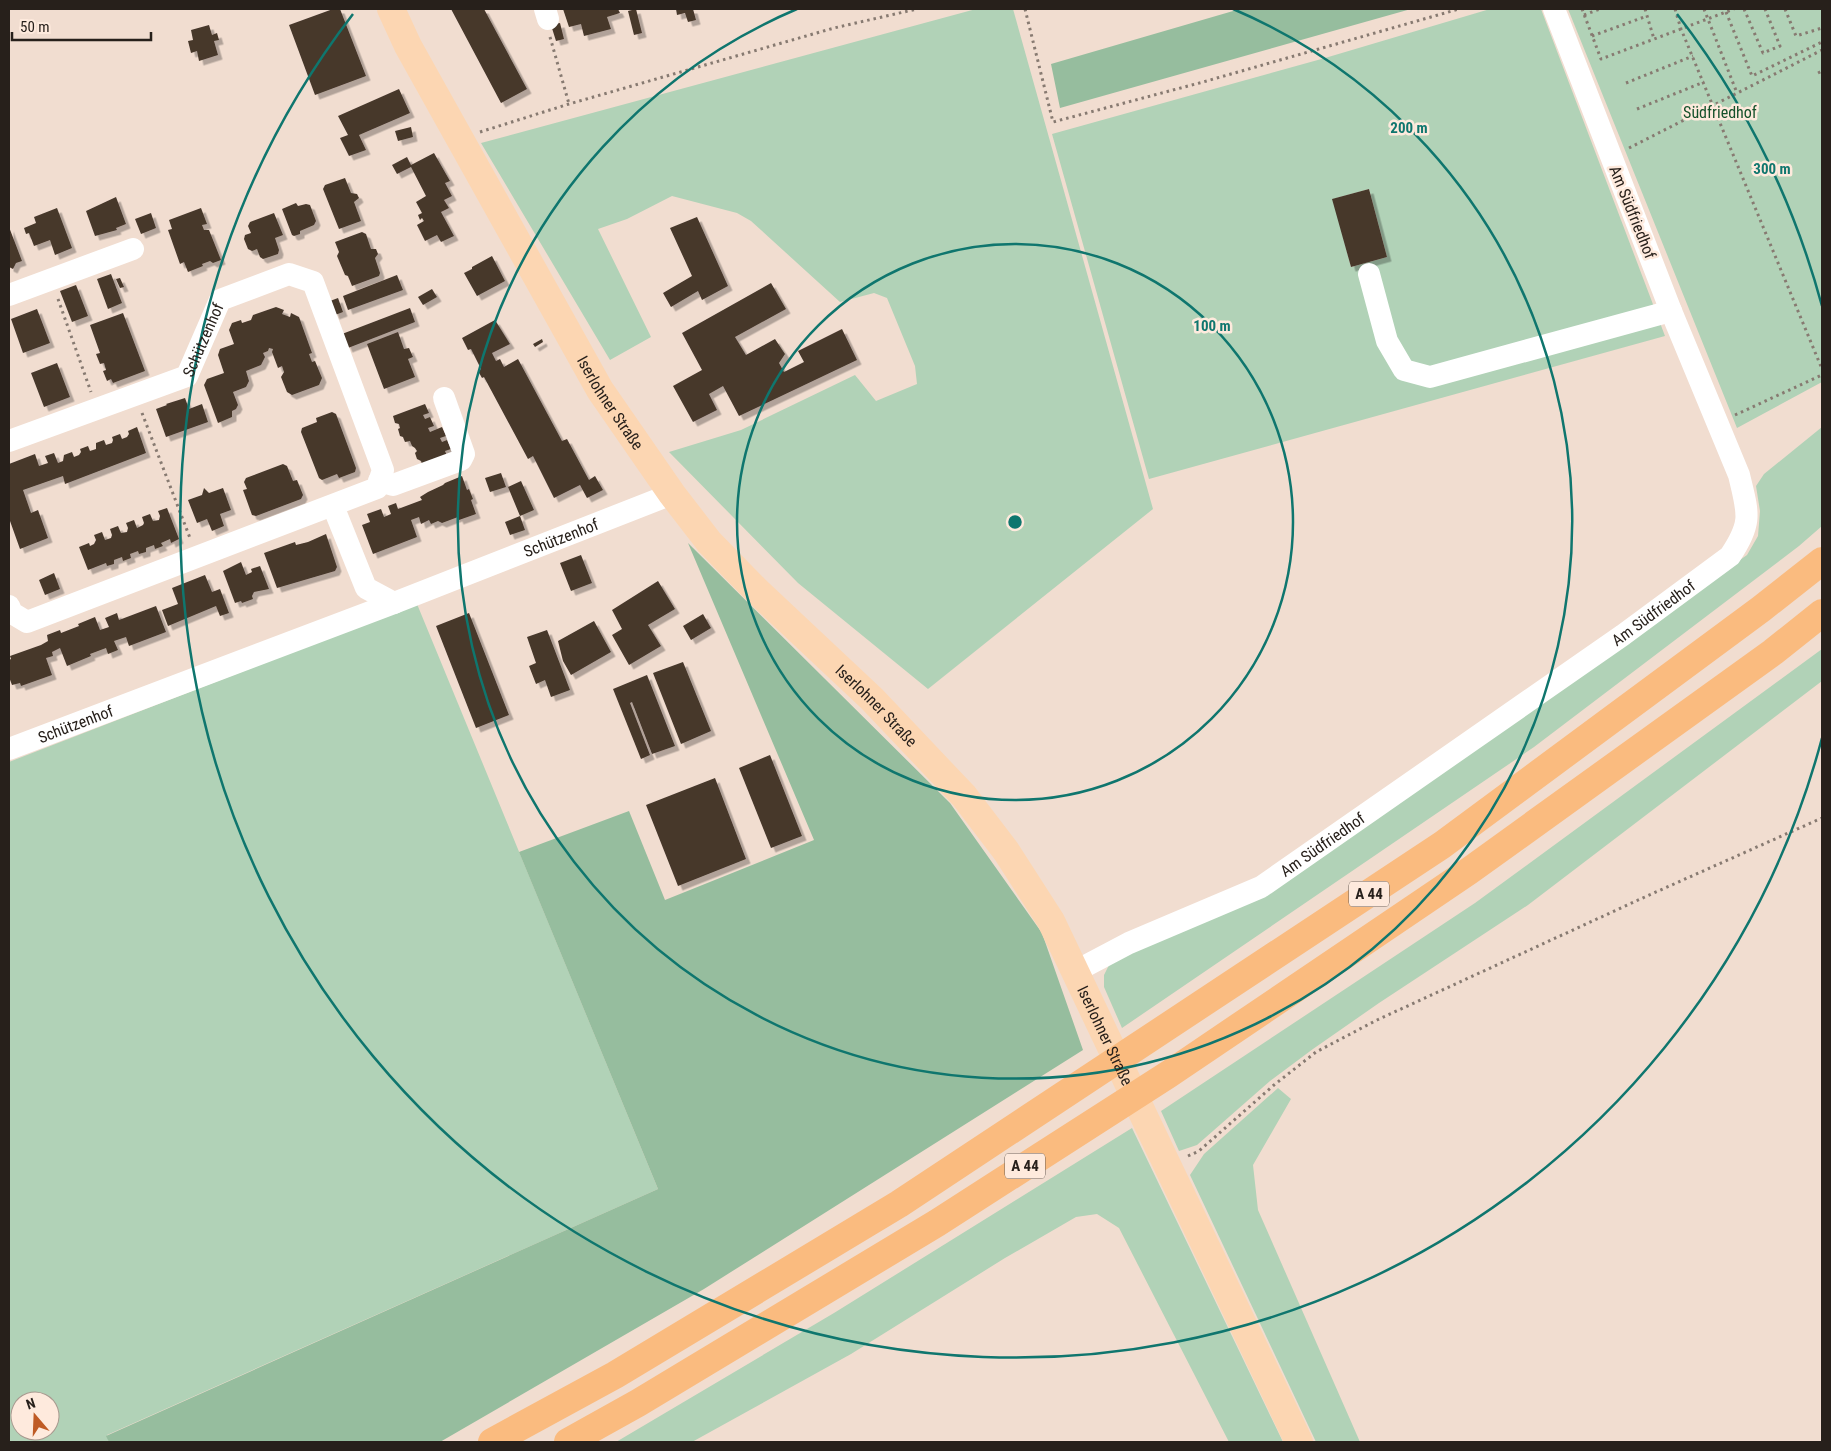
<svg xmlns="http://www.w3.org/2000/svg" width="1831" height="1451" font-family="'Roboto Condensed',sans-serif">
	<defs>
		<filter id="shadow"><feDropShadow dx="4.5" dy="4.5" stdDeviation="0" flood-color="#0004"/></filter>
	</defs>
	<rect width="100%" height="100%" fill="#f1ddd0"/>
	<path fill="#b1d2b7" fill-rule="evenodd" d="M976 9H1013L1153 509 928 689 798 583 669 452 741 430 855 375 876 401 917 384 915 366 887 298 874 293 840 302 751 221 737 213 672 196 627 219 598 229 651 337 610 360 481 143Z
		M1490 9H1541L1665 336 1149 479 1052 134 1325 58ZM1369 189 1387 257 1351 267 1333 199Z
		M1568 9H1822V382L1737 428Z
		M1822 427V526L1799 546 1534 747 1122 1028 1104 987V975L1110 963 1266 892 1747 555 1758 536 1760 511 1756 486 1764 474Z
		M417 604 658 1189 107 1435 109 1442H9V762ZM20 1401H50V1431H20Z
		M1822 649V681L1528 905 1379 1003 1313 1049 1270 1081 1197 1145 1179 1151 1161 1111 1475 903Z
		M1278 1088 1291 1099 1253 1165 1258 1210 1360 1442H1316L1190 1175 1204 1154Z
		M1132 1128 1283 1442H1229L1119 1228 1097 1214 1076 1217 1005 1258 851 1354 692 1442H616L834 1313Z"/>
	<path fill="#96bd9e" d="M1240 9H1411L1060 108 1051 64Z
		M688 543 950 803 1042 933 1083 1050 704 1289 440 1442H109L106 1436 658 1189 519 852 629 811 665 900 814 840Z"/>
	<path fill="#46372c" filter="url(#shadow)" d="M333 9H340L366 76 315 95 289 25Z
		M451 9H484L527 89 501 103Z
		M563 9H618L620 13 607 17 611 29 584 36 581 24 569 27Z
		M636 9 642 33 634 35 628 11Z
		M676 9H693L696 20 688 22 685 13 677 15Z
		M560 23 564 39 556 41 551 25Z
		M209 25 212 35 217 33 219 40 214 41 218 55 199 61 197 51 191 53 188 41 193 40 191 30Z
		M399 89 410 113 359 135 366 150 349 156 340 138 348 135 338 116Z
		M411 127 413 137 398 141 395 131Z
		M434 153 450 181 445 183 452 196 444 200 449 208 441 212 454 236 441 242 437 235 425 241 417 225 424 221 422 218 420 220 418 215 422 213 416 202 426 196 411 167 397 174 392 165 407 157 411 165Z
		M345 178 351 193 357 194 359 198 354 202 361 221 339 229 323 189 325 185Z
		M1369 189 1387 257 1351 267 1332 199Z
		M116 197 126 224 116 228 117 230 95 236 86 211Z
		M296 203 298 206 306 204 310 205 316 221 314 225 300 231V234L294 236 292 235 282 209Z
		M57 208 72 248 55 255 50 240 34 246 29 233 26 234 24 228 36 223 34 217Z
		M201 208 207 224 202 225 204 230H209L221 260 213 263 210 261 202 264 203 266 188 272 184 262 180 264 168 230 172 229 169 220Z
		M151 213 156 228 141 234 135 219Z
		M274 213 283 235 275 238 279 250 278 254 263 259 260 257 257 249 252 251 248 249 244 239 245 235 251 233 248 226 250 222Z
		M697 217 728 286 702 300 698 291 671 307 663 293 692 276 670 228Z
		M9 227 22 261 16 263 13 269 9 267Z
		M362 232 366 234 371 249H376L378 254 375 258 380 273 379 276 352 286 348 276 345 275 337 256 339 252 335 242Z
		M492 256 505 281 477 296 464 273 472 269V267Z
		M111 274 122 303 108 309 97 279Z
		M397 275 403 290 348 310 343 296Z
		M120 278 124 287 120 288 116 279Z
		M771 283 786 309 735 337 746 355 775 339 785 354 779 363 784 372 804 362 798 351 842 329 857 360 739 416 723 386 709 394 717 410 693 422 673 386 702 370 682 333Z
		M76 285 88 316 72 322 60 291Z
		M432 289 437 297 423 305 418 297Z
		M338 298 343 312 335 315 330 301Z
		M276 307 284 310 282 314 290 317 291 313 299 317 312 353 309 354 312 362 315 361 322 378 319 385 292 395 287 392 281 377 284 372 282 366 278 368 272 352 273 349 269 348 268 351 263 353 265 357 261 365 246 371 249 381 246 387 233 392 238 405 236 409 232 411V417L218 423 204 385 207 379 224 373 218 355 220 349 234 344 229 330 232 323 241 320 242 323 251 320 253 315Z
		M410 308 415 322 348 348 342 334Z
		M37 309 50 343 23 353 11 319Z
		M123 313 145 371 113 383 111 379 107 381 103 371 106 370 104 363 100 364 96 354 100 353 90 325Z
		M495 320 510 344 492 353 496 361 500 359 504 367 518 359 562 441 567 439 589 480 595 476 603 490 587 498 580 485 554 498 533 456 528 459 484 377 482 378 478 371 481 369 471 349 468 350 462 338Z
		M398 332 404 349 409 348 413 357 408 359 415 377 384 389 367 344Z
		M542 339 543 342 535 347 533 344Z
		M57 363 70 397 44 407 31 373Z
		M185 398 189 409 202 404 208 422 166 437 156 409 167 405 166 404Z
		M425 404 429 413 423 415 425 419 430 417 434 426 428 428 430 432 442 427 446 436 440 438 442 442 447 440 451 449 445 451 447 456 423 466 421 461 417 459 415 453 417 451 415 448 412 446 410 441 405 442 403 437 400 436 398 429 400 428 399 424 395 423 393 416Z
		M332 412 336 414 356 468 355 472 339 478 337 474 322 480 319 478 301 432 302 428 317 422 316 418Z
		M137 427 146 453 65 484 63 476 23 490 31 513 38 510 48 538 20 549 10 521H9V464L35 454 39 466 48 463 45 456 54 453 58 463 63 461 64 455 72 452 74 457 79 455 81 452 80 449 88 446 90 451 96 449V443L104 440 106 445 112 443 113 440 112 437 120 434 122 439 127 437 129 434 128 431Z
		M283 464 287 466 293 481 297 480 303 495 301 499 256 516 252 515 243 490 247 489 244 482 246 478Z
		M501 473 506 487 490 492 485 478Z
		M462 476 467 490 469 489 473 499 471 500 476 514 459 520 458 517 442 523 438 521 431 524 429 520 421 524 419 517 411 520 417 537 373 554 362 525 370 522 367 514 381 509 384 517 391 514 388 506 396 503 398 509 422 500 420 497 428 492 443 485 445 483Z
		M521 481 534 510 520 516 525 530 510 535 505 522 520 516 508 487Z
		M204 488 209 493 223 488 231 510 220 514 224 526 212 531 207 519 197 523 188 500 202 495Z
		M167 508 179 539 171 543 170 539 161 543 163 546 155 549 154 545 146 548V552L139 554 138 551 130 554 131 558 123 561 122 557 114 560V564L107 566 106 563 88 570 79 547 89 543 90 546 94 544 96 540 94 535 102 532 105 540 111 538 112 535 110 529 118 526 121 533 127 532 128 528 126 523 134 520 137 528 143 525 144 523 142 517 150 514 153 521 159 520 160 516 158 511Z
		M326 534 337 567 335 571 277 588 264 553 295 542 296 545 308 542Z
		M581 555 592 583 571 591 560 563Z
		M241 562 246 575 252 572 251 569 260 566 269 589 254 592 252 596 253 599 242 603 241 601 235 603 223 571Z
		M54 573 60 589 45 595 39 580Z
		M205 575 212 592 220 589 229 613 220 616 216 606 168 626 162 610 178 604 172 588Z
		M658 581 675 609 648 625 661 646 629 665 612 635 622 629 612 610Z
		M156 606 166 632 129 646 126 637 114 641 118 650 108 654 106 648 90 654 91 656 67 666 60 648 52 652 53 656 46 658 52 675 21 686 20 683 12 685 9 677V660L11 659 10 656 41 645 48 641 47 635 60 630 61 633 79 626 78 624 95 617 100 630 109 627 105 618 117 613 119 620Z
		M469 613 509 715 476 728 436 626Z
		M703 614 711 628 691 640 683 626Z
		M594 621 611 652 571 675 563 661 558 641Z
		M547 630 570 690 551 697 545 680 536 684 529 666 536 663 527 637Z
		M683 662 711 731 681 744 653 673Z
		M647 675 675 746 652 754 632 702 630 703 650 755 641 759 613 689Z
		M770 755 802 836 771 848 739 768Z
		M715 778 746 859 678 886 646 805Z"/>
	<g fill="none" stroke-linecap="round" stroke-linejoin="round">
		<path stroke="#877a71" stroke-width="3" stroke-dasharray="2.5 4" stroke-linecap="butt" d="M1025 9 1053 122 1203 82 1459 9
			M1582 9 1601 59 1734 9
			M1645 9 1654 39
			M1675 9 1681 29 1822 369
			M1704 9 1737 93
			M1744 9 1763 53 1780 46 1765 9
			M1785 9 1796 36 1822 28
			M1726 12 1752 76 1822 42
			M1584 15 1600 9
			M1592 36 1647 16
			M550 37 569 104
			M1818 73 1822 71
			M1626 83 1693 56
			M1637 109 1704 82
			M480 132 569 104 834 28 917 9
			M1629 148 1822 50
			M58 299 91 392
			M142 413 190 538
			M1735 415 1822 375
			M1188 1156 1199 1151 1274 1085 1316 1052 1377 1020 1647 896 1822 818"/>
		<g stroke="#fff" stroke-width="22">
			<path d="M545 9 548 19"/>
			<path d="M1369 274 1387 341 1404 370 1430 377 1671 311"/>
			<path d="M9 295 133 249"/>
			<path id="s1" d="M9 441 187 376 220 300 289 274 313 282 383 470 377 488 27 622 12 613 9 606"/>
			<path d="M379 481 393 485 461 460 464 454 444 398"/>
			<path d="M333 506 366 588 394 603"/>
			<path id="s2" d="M9 749 394 603 672 494"/>
			<path id="s3" d="M1076 971 1129 943 1261 887 1623 635 1730 556C1753 522 1748 513 1739 475L1671 311 1554 9"/>
		</g>
		<path stroke="#fcd6b2" stroke-width="28" id="s4" d="M391 9 408 46 600 390 672 494 709 542 757 591 872 699 964 796 1006 851 1051 921 1299 1442"/>
		<path stroke="#fabb7f" stroke-width="28" d="M492 1442 615 1375 899 1204 1442 845 1761 609 1822 561
			M568 1442 638 1403 937 1223 1169 1074 1469 871 1773 652 1822 613"/>
	</g>
	<g fill="none" stroke="#0f766e" stroke-width="2.5">
		<circle cx="1015" cy="522" r="278"/>
		<path d="M1233 9A557 557 0 1 1 797 9"/>
		<path d="M1822 738A835 835 0 1 1 353 14M1677 14A835 835 0 0 1 1822 306"/>
	</g>
	<g text-anchor="middle" stroke-width="5" stroke-linejoin="round" paint-order="stroke">
		<g fill="#feeadd" stroke="#685d55" stroke-width="1">
			<rect x="1349" y="881.5" width="40" height="25" rx="4"/>
			<rect x="1005" y="1153.5" width="40" height="25" rx="4"/>
		</g>
		<g font-size="15" font-weight="bold" fill="#27201b">
			<text x="1369" y="899">A 44</text>
			<text x="1025" y="1171">A 44</text>
		</g>
		<g font-size="16" fill="#14512a" stroke="#feeadd">
			<text x="1720" y="118">Südfriedhof</text>
		</g>
		<g font-size="16" fill="#27201b" stroke="#feeadd">
			<text transform="translate(1633 212) rotate(68)" y="6">Am Südfriedhof</text>
			<text dy="6" stroke="none"><textPath href="#s1" startOffset="229">Schützenhof</textPath></text>
			<text dy="6" stroke="none"><textPath href="#s4" startOffset="451">Iserlohner Straße</textPath></text>
			<text dy="6" stroke="none"><textPath href="#s2" startOffset="591">Schützenhof</textPath></text>
			<text dy="6" stroke="none"><textPath href="#s3" startOffset="682">Am Südfriedhof</textPath></text>
			<text dy="6" stroke="none"><textPath href="#s4" startOffset="856">Iserlohner Straße</textPath></text>
			<text dy="6" stroke="none"><textPath href="#s2" startOffset="71">Schützenhof</textPath></text>
			<text dy="6" stroke="none"><textPath href="#s3" startOffset="278">Am Südfriedhof</textPath></text>
			<text dy="6" stroke="none"><textPath href="#s4" startOffset="1261">Iserlohner Straße</textPath></text>
		</g>
	</g>
	<circle cx="1015" cy="522" r="8" fill="#0f766e" stroke="#feeadd" stroke-width="2.5"/>
	<g font-size="15" text-anchor="middle" font-weight="bold" fill="#0f766e" stroke="#feeadd" stroke-width="5" stroke-linejoin="round" paint-order="stroke">
		<text x="1409" y="133">200 m</text>
		<text x="1772" y="174">300 m</text>
		<text x="1212" y="331">100 m</text>
	</g>
	<rect width="1831" height="1451" fill="none" stroke="#27201b" stroke-width="20"/>
	<g transform="translate(35 1416) rotate(341)"><circle r="24" fill="#feeadd" stroke="#a8998f"/>
	<path d="M0-4L9 19L0 12L-9 19Z" fill="#bf5b25"/>
	<text y="-8" font-size="14" font-weight="bold" text-anchor="middle" fill="#27201b">N</text>
	</g>
	<path d="M12 32v8h139v-8" fill="none" stroke="#27201b" stroke-width="2.5"/>
	<text x="20" y="32" font-size="15" fill="#27201b" stroke="#feeadd" stroke-width="4" paint-order="stroke">50 m</text>
</svg>
